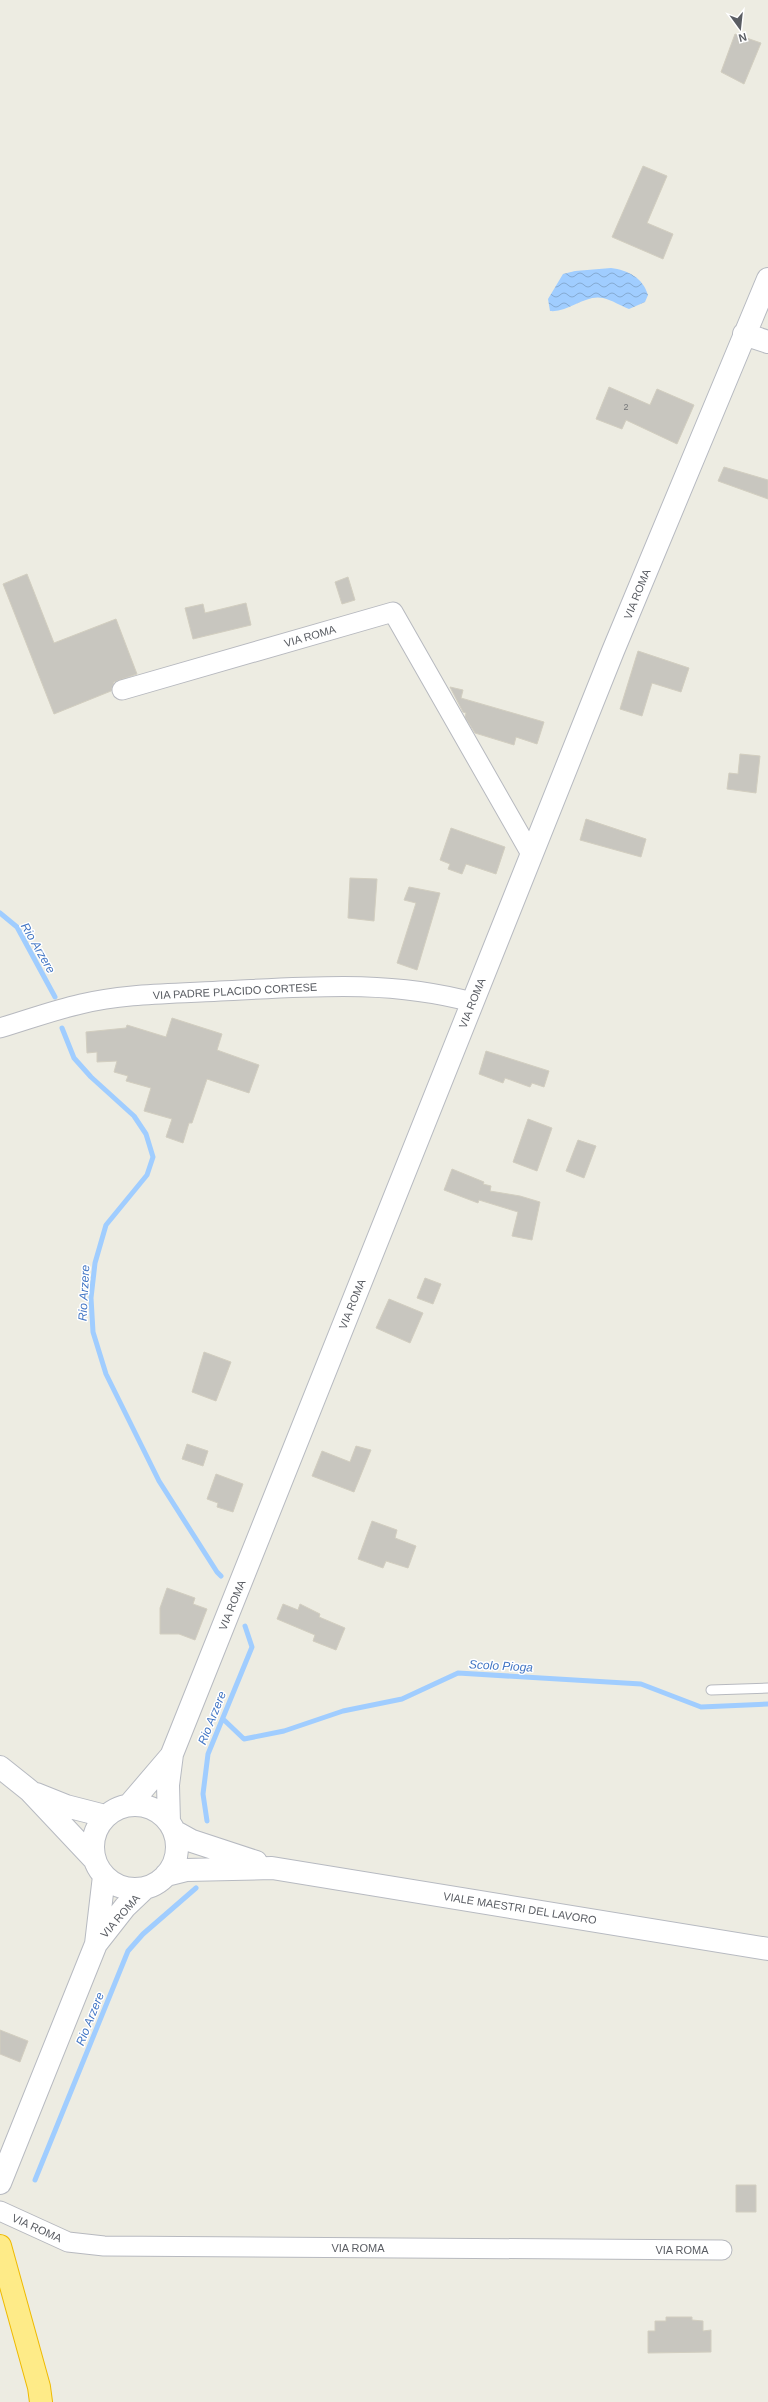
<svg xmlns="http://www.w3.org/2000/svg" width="768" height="2402" font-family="Arial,sans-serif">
	<defs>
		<pattern id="water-waves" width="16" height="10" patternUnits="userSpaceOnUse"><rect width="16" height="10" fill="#a0cdff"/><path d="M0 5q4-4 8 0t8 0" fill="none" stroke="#85aad2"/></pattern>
	</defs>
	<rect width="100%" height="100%" fill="#edece2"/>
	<path fill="url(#water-waves)" d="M611 268C628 270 643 278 648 295L645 302 629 309C621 306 612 300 603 298 585 294 568 313 550 311L548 299 563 274 575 271Z"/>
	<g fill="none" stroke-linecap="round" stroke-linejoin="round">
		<path stroke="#a0cdff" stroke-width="5" d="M0 913 17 927 55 997
			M62 1028 74 1058 91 1077 134 1116 146 1134 153 1157 147 1175 106 1225 95 1263 91 1298 93 1332 106 1374 159 1481 217 1572 221 1576
			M223 1719 244 1739 284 1731 343 1711 402 1699 458 1673 641 1684 701 1707 768 1704
			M207 1821 203 1794 208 1754 252 1647 245 1626
			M35 2180 128 1951 143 1934 196 1888"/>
	</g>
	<path fill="#c8c6bf" stroke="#d2cec0" d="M735 34 761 43 744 84 721 72Z
		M643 166 667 176 647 223 673 234 663 259 612 237Z
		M609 387 650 405 657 389 694 405 677 444 626 420 622 429 596 419Z
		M724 467 768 480V499L718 481Z
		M27 574 54 643 116 619 137 674 114 682 111 691 54 714 3 584Z
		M348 577 355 600 342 604 335 582Z
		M246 603 251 625 193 639 185 608 203 604 205 613Z
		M638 651 689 668 681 692 652 683 642 716 620 709Z
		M450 687 463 690 461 698 544 722 537 744 516 737 514 745 475 733 465 717 466 713 463 712Z
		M740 754 760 756 756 793 727 789 729 773 738 774Z
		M586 819 646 839 641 857 580 840Z
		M451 828 505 847 496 874 466 864 462 874 448 869 450 864 440 860Z
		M350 878 377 879 374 921 348 918Z
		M409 887 440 893 417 970 397 963 416 903 404 900Z
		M172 1018 222 1034 217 1050 259 1065 249 1093 207 1079 192 1123H189L183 1143 166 1137 172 1119 144 1111 151 1088 126 1081 128 1076 114 1072 117 1061 97 1062V1052L87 1053 86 1032 126 1028 127 1025 166 1037Z
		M486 1051 549 1071 544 1087 532 1083 530 1087 505 1078 503 1083 479 1074Z
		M528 1119 552 1128 537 1171 513 1162Z
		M578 1140 596 1146 584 1178 566 1171Z
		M452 1169 484 1182 483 1184 491 1186 490 1191 520 1196 540 1202 532 1240 512 1236 518 1212 479 1200 478 1203 444 1190Z
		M425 1278 441 1284 433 1304 417 1298Z
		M389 1299 423 1313 410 1343 376 1328Z
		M204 1352 231 1362 216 1401 192 1392Z
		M187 1444 208 1451 203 1466 182 1459Z
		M356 1446 371 1450 354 1492 312 1476 322 1451 350 1462Z
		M216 1474 243 1484 233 1512 217 1507 218 1503 207 1499Z
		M372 1521 397 1530 395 1538 416 1546 408 1568 386 1561 383 1568 358 1559Z
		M167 1588 195 1598 193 1604 207 1609 195 1640 179 1634H160V1608Z
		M283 1604 298 1610 300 1604 320 1614 319 1617 345 1628 336 1650 313 1641 315 1635 277 1619Z
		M0 2030 28 2041 20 2062 0 2054Z
		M736 2185H756V2212H736Z
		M666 2317H692V2320L703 2321V2331L711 2330V2352L648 2353V2331H655V2321H666Z"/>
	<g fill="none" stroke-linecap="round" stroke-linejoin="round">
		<defs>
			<path id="lane" d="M711 1690 768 1688"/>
			<path id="street" d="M122 690 393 612 531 854
				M0 1028C27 1020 54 1010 81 1004 126 993 174 994 220 991 306 987 387 979 472 1002
				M0 2211 68 2242 104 2246 722 2250"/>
			<path id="secondary" d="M744 334 768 342
				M0 1767 30 1791 93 1858
				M36 1794 66 1806 105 1816
				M130 1804 171 1756
				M93 1847a42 42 0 1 1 84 0a42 42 0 1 1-84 0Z
				M169 1822 168 1785 172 1754 613 651 768 279
				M174 1831 192 1841 256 1862
				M166 1875 186 1870 272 1868 768 1949
				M96 1944 104 1876
				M0 2183 96 1944 125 1907 145 1888"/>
			<path id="highway" d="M0 2246 39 2387 41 2402"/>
		</defs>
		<use href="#lane" stroke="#b7b9bf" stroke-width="11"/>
		<use href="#street" stroke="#b7b9bf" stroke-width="21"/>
		<use href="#secondary" stroke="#b7bac1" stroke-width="24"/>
		<use href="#highway" stroke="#efba00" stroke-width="24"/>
		<use href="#lane" stroke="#fff" stroke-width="9"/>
		<use href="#street" stroke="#fff" stroke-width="19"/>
		<use href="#secondary" stroke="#fff" stroke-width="22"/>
		<use href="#highway" stroke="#feeb88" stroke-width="22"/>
	</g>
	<g text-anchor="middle" stroke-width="3" stroke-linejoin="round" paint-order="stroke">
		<g font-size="9" fill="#76777a">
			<text x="626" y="410">2</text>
		</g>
		<g font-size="11" fill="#5a5d63" stroke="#fff">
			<text transform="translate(637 594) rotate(-68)" y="4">VIA ROMA</text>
			<text transform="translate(310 636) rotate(-16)" y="4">VIA ROMA</text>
			<text transform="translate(235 991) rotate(-3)" y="4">VIA PADRE PLACIDO CORTESE</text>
			<text transform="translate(472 1003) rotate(-68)" y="4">VIA ROMA</text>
			<text transform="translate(352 1304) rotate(-68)" y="4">VIA ROMA</text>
			<text transform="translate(232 1605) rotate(-68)" y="4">VIA ROMA</text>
			<text transform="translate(520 1908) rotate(9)" y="4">VIALE MAESTRI DEL LAVORO</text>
			<text transform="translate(120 1916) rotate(-49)" y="4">VIA ROMA</text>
			<text transform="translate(37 2228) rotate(24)" y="4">VIA ROMA</text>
			<text x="358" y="2252">VIA ROMA</text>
			<text x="682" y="2254">VIA ROMA</text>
		</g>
		<g font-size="12" font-style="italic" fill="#4175c4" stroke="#fff">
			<text transform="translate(38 948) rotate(60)" y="4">Rio Arzere</text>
			<text transform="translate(84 1293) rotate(-87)" y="4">Rio Arzere</text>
			<text transform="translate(501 1666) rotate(3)" y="4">Scolo Pioga</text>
			<text transform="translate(212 1718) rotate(-68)" y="4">Rio Arzere</text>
			<text transform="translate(90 2019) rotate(-68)" y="4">Rio Arzere</text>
		</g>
	</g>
	<g transform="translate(740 28) rotate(165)" stroke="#ffffff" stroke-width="3" paint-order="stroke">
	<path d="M0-3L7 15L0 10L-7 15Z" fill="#5a5d63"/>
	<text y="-6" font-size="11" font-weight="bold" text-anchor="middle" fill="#5a5d63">N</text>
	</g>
</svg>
